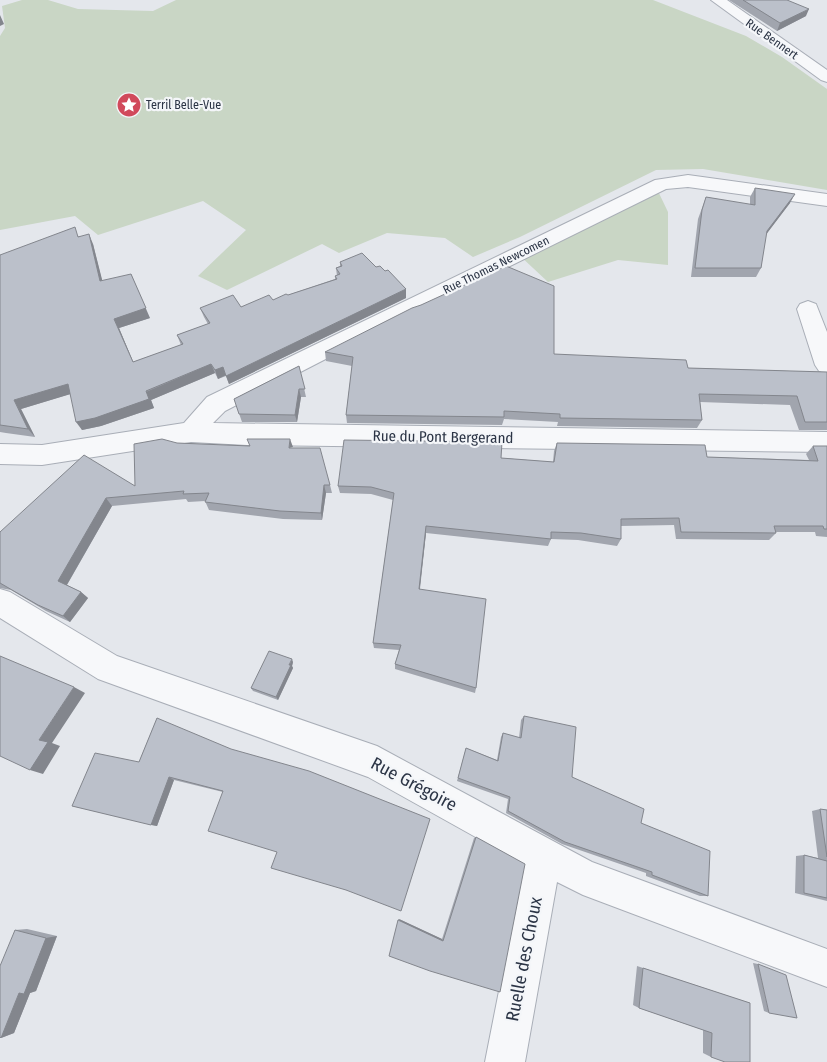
<svg xmlns="http://www.w3.org/2000/svg" width="827" height="1062" font-family="'Fira Sans Condensed',sans-serif">
	<rect width="100%" height="100%" fill="#e4e7ec"/>
	<path fill="#c9d6c5" d="M22 0H48L78 9 153 11 176 0H653L746 36 782 57 827 89V190L703 169 656 170 520 237 473 257 445 238 387 233 339 253 322 244 227 290 198 276 246 230 203 201 98 235 75 216 0 230V36L5 28 2 6Z
		M656 187 668 212V265L618 260 548 282 518 254Z"/>
	<g fill="none" stroke-linecap="round" stroke-linejoin="round">
		<defs>
			<path id="minor" d="M711 0H727L827 70V82L821 80Z
				M688 175 827 194V206L688 187 666 189 409 316 225 411 213 423 827 432V452L247 445 191 442 42 465 0 464V444L42 445 184 423 207 397 655 180Z
				M808 301 816 304 827 332V374L819 371 815 365 797 309 800 304Z
				M0 589 10 592 117 656 377 746 592 862 827 949V987L583 895 557 882 525 1062H485L524 864 368 777 98 679 0 618Z"/>
		</defs>
		<use href="#minor" stroke="#a9aeb7" stroke-width="2"/>
		<use href="#minor" fill="#f7f8fa" fill-rule="evenodd"/>
	</g>
	<path fill="#a1a5ae" d="M729 0H787L806 16 777 31Z
		M755 188 790 203 766 234 761 268 756 277H691L698 219 706 197 750 205V197Z
		M80 236 93 244 102 281 150 318 119 328 133 362 181 345 177 335 208 324 204 317 200 308 241 307 273 300 288 295 335 279V276H337L336 268 340 266V262L376 267 385 271 406 289V298L229 384 226 376 218 379 215 373 151 400 154 408 101 426 82 430 70 394 21 409 35 437 6 433 0 432V255Z
		M325 352 554 354 688 368 827 372V430H799L790 405 700 402 702 420 697 428 557 426 558 422 504 419 502 425 347 423 346 415 352 366 326 361Z
		M299 366 306 397H301L297 422H242L234 399Z
		M177 443 293 448 330 485 332 493H326L322 520 283 519 209 510 205 501 188 502 186 499 112 506 67 585 81 592 88 598 70 622 46 611 11 590 0 588V532L135 486Z
		M557 443 707 457 809 460 806 454 813 446H827V537L816 536 815 532H776V533L769 540 676 539 674 525 621 526V539L617 546 578 540 551 539 548 546 426 533 420 589 476 688 475 693 395 669V664L399 650 374 648 373 643 393 500 371 494 340 493 338 486 501 458 553 462 554 451Z
		M293 662 292 666 293 668 278 700 253 691 251 688Z
		M524 716 572 777 641 823 708 896H700L646 876V873L562 844 506 813 508 799 457 781 466 748 497 760 501 737 503 733 519 738 521 720Z
		M157 718 346 890 277 852 223 792 174 780 157 826 72 806 139 762Z
		M820 809 827 810V901L795 893 796 856 804 855 818 858 812 811Z
		M476 837 500 992 399 919 442 939 474 838Z
		M27 929 57 936 36 991 30 993 14 1033 1 1038 15 930Z
		M753 963 758 964 769 1013 764 1011Z
		M637 966 750 1003 711 1057 703 1053V1030L639 1008 633 1005Z"/>
	<path fill="#83868d" d="M809 9 806 16 777 31 780 23Z
		M0 15 4 24 0 26Z
		M795 194 790 203 762 240 767 231Z
		M89 234 93 244 105 291 100 281Z
		M131 274 150 318 119 328 137 371 133 362 114 319Z
		M406 289V298L229 384 226 376Z
		M211 364 215 373 151 400 154 408 101 426 82 430 76 422Z
		M223 367 226 375 218 379 215 370Z
		M68 384 74 393 21 409 35 437 28 429 14 400Z
		M299 389 301 397 297 422 295 415Z
		M290 439 293 447 289 448Z
		M324 485 326 493 322 520 321 513Z
		M106 498 112 506 65 588 58 581Z
		M426 526V533L419 595V589Z
		M81 592 88 598 70 622 63 616Z
		M292 659 293 662 292 666 293 668 278 700 276 697Z
		M74 687 85 693 52 743 60 746 43 774 30 770 39 740Z
		M169 777 174 780 157 826 151 825Z
		M399 919 442 939 443 941 398 920Z
		M57 936 36 991 30 993 14 1033 1 1038 19 993 46 938Z"/>
	<path fill="#bbc0ca" stroke="#83868d" d="M743 0H787L809 9 780 23Z
		M755 188 795 194 767 231 761 268H695L702 210 706 197 755 205Z
		M75 227 78 237 89 234 100 281 131 274 146 308 114 319 133 362 183 344 177 335 210 323 200 308 233 295 241 307 269 295 273 300 286 294 288 295 337 279 335 276 340 274 336 268 342 266 340 262 362 253 376 267 380 266 385 271 388 270 406 289 226 376 223 367 215 370 211 364 146 391 149 399 95 418 76 422 68 384 14 400 28 429 0 425V255Z
		M506 266 554 286V354L686 360 688 368 827 372V422H805L797 396 699 394 702 420 560 418V414L504 411V417L346 415 353 357 325 352 412 308 421 305Z
		M299 366 305 389H299L295 415 239 414 234 399Z
		M162 439 177 443 250 446 247 439H290L289 448H320L330 485H324L321 513 280 511 205 502 209 493 183 494 184 491 106 498 58 581 81 592 63 616 38 605 0 583V532L84 455 135 486 134 444Z
		M344 440 502 442 501 458 554 462 557 443 705 445 707 457 818 461 813 446H827V529H824L823 526H774L776 533 681 532 679 518 621 519V539L581 533 551 532V539L426 526 419 589 486 599 476 688 395 664 401 645 373 643 394 493 371 487 338 486Z
		M269 651 292 659 289 665H291L276 697 251 688Z
		M0 656 74 687 39 740 48 742 30 770 0 756Z
		M524 716 576 727 572 777 644 809 641 823 710 851 708 896 652 875V872L565 842 508 811 510 797 458 778 466 748 498 761 503 733 521 738Z
		M157 718 231 749 309 771 430 819 401 911 346 890 271 868 277 852 208 831 223 791 169 777 151 825 72 806 95 753 139 762Z
		M820 809 827 810V857Z
		M476 837 525 864 500 992 430 971 389 956 398 920 443 941Z
		M804 855 827 861V898L804 893Z
		M15 930 46 938 24 994 19 993 1 1038 0 1037V966Z
		M758 964 786 975 797 1018 769 1013Z
		M643 968 750 1003V1062H725L711 1057 712 1033 639 1008Z"/>
	<defs>
		<symbol id="sight-disc" viewBox="-11 -11 22 22"><circle r="9.5" fill="#d1495b" stroke="#f4f6f9"/><path d="M0-6L1.8-2.2L6-1.7L2.9 1.2L3.7 5.4L0 3.3L-3.7 5.4L-2.9 1.2L-6-1.7L-1.8-2.2Z" fill="#fff"/></symbol>
	</defs>
	<g fill-rule="evenodd">
		<use href="#sight-disc" x="115" y="91" width="28" height="28"/>
	</g>
	<g text-anchor="middle" stroke-width="4.5" stroke-linejoin="round" paint-order="stroke">
		<g font-size="12" fill="#2b3445" stroke="#f4f6f9">
			<text transform="translate(772 39) rotate(35)" y="4">Rue Bennert</text>
			<text transform="translate(496 265) rotate(-26)" y="4">Rue Thomas Newcomen</text>
		</g>
		<g font-size="12" fill="#2b3445" stroke="#f4f6f9" text-anchor="start">
			<text x="146" y="109">Terril Belle-Vue</text>
		</g>
		<g font-size="15" fill="#2b3445" stroke="#f4f6f9">
			<text transform="translate(443 437) rotate(1)" y="5">Rue du Pont Bergerand</text>
		</g>
		<g font-size="18" fill="#2b3445" stroke="#f4f6f9">
			<text transform="translate(414 784) rotate(28)" y="6">Rue Grégoire</text>
			<text transform="translate(524 959) rotate(-79)" y="6">Ruelle des Choux</text>
		</g>
	</g>
</svg>
